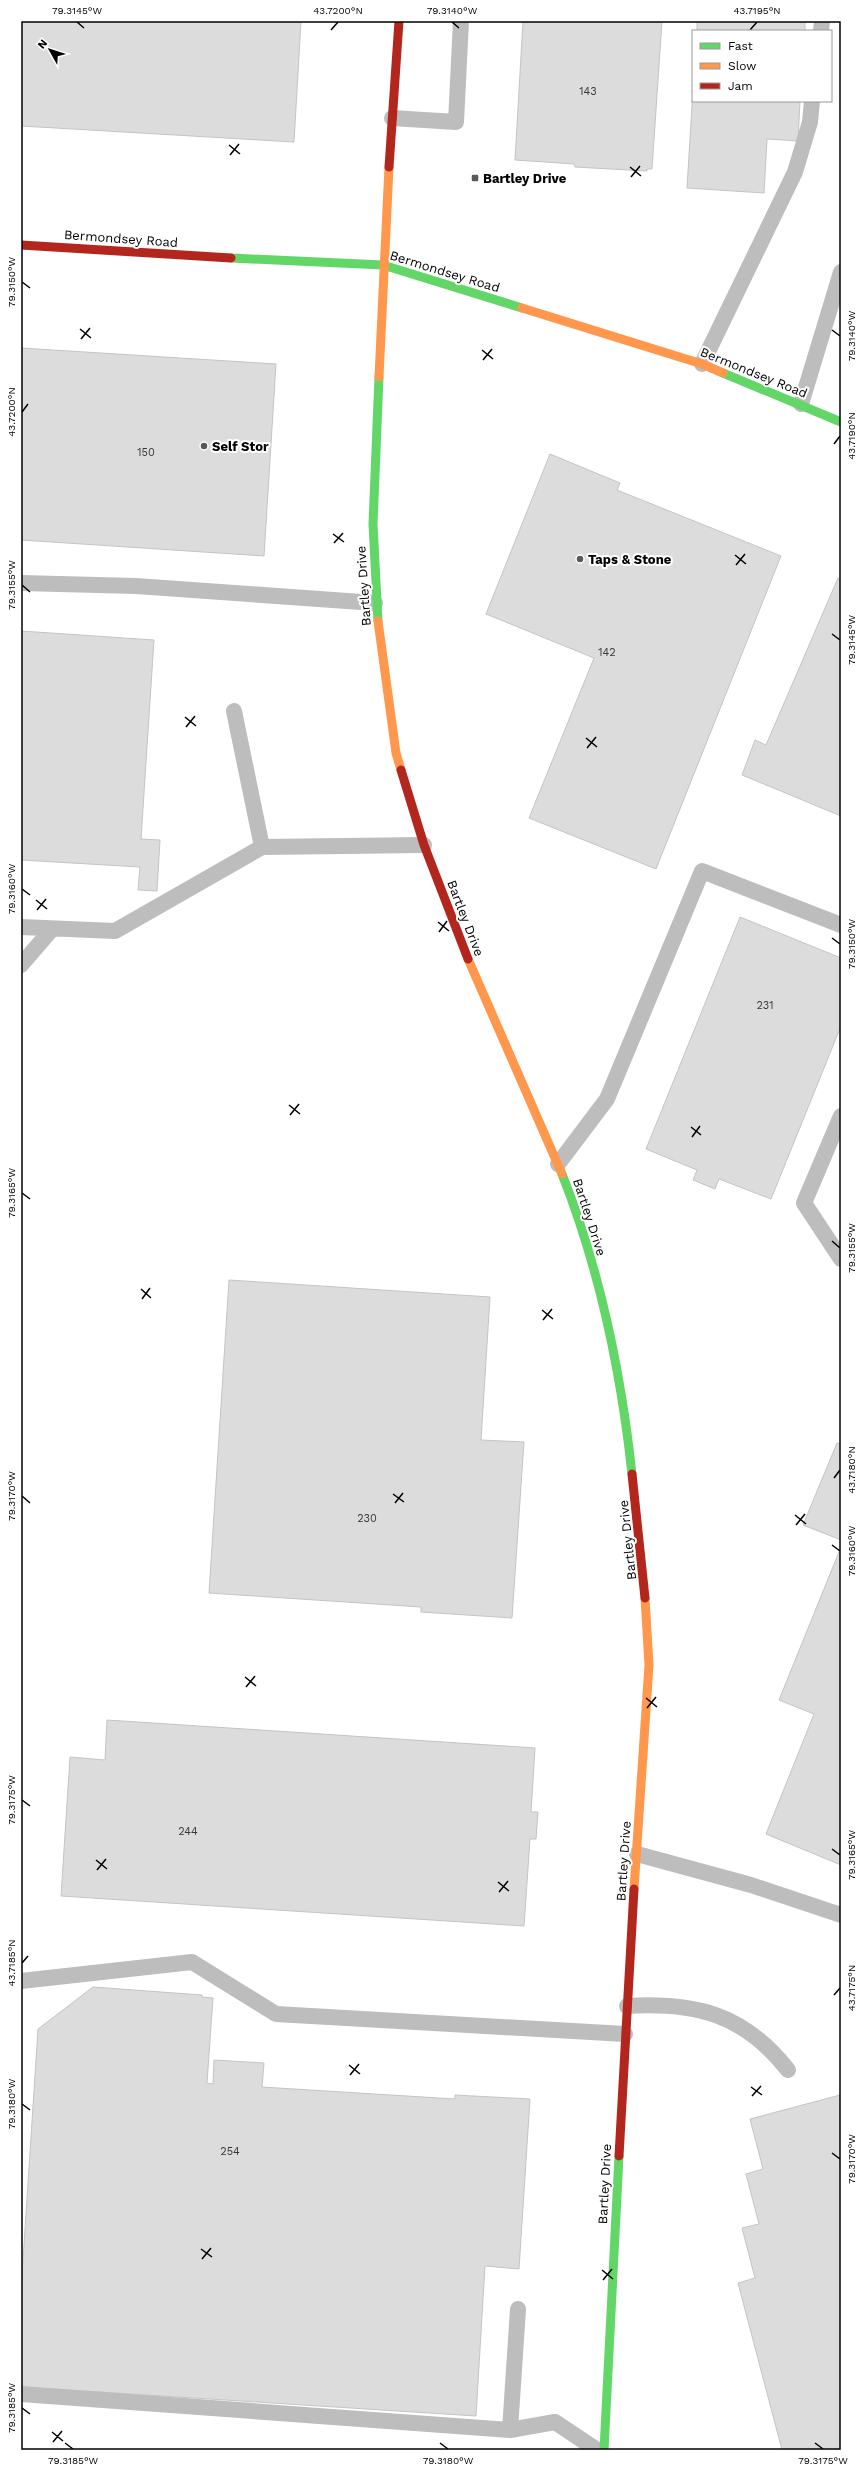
<svg xmlns="http://www.w3.org/2000/svg" width="862" height="2471" font-family="'Work Sans',sans-serif">
	<rect width="100%" height="100%" fill="#fff"/>
	<path fill="#dcdcdc" stroke="#c4c4c4" d="M21 21H301L294 142 21 126Z
		M523 21H662L652 169H647V171L575 167 574 164 515 160Z
		M697 21H805V31H697Z
		M693 89V101H800L798 141 767 139 764 193 687 188Z
		M21 348 276 364 264 556 21 540Z
		M550 454 620 483 617 490 781 556 656 869 529 818 594 658 486 614Z
		M838 578 841 580V816L742 775 755 740 766 745Z
		M21 631 154 640 141 839 160 840 157 891 138 890 140 867 21 860Z
		M740 917 841 958V1026L771 1199 719 1179 715 1189 693 1180 697 1170 646 1149Z
		M229 1280 490 1297 481 1440 524 1442 512 1618 421 1612V1607L209 1593Z
		M837 1443 841 1444V1540L803 1525Z
		M841 1547V1865L766 1834 814 1714 779 1700Z
		M107 1720 535 1748 531 1812H538L536 1839H530L524 1926 61 1896 70 1757 105 1760Z
		M93 1987 202 1995V1997L213 1998 207 2083 213 2084 214 2060 264 2063 262 2087 455 2099V2095L530 2099 519 2269 485 2266 476 2416 21 2387V2291L38 2029Z
		M840 2095 841 2450H782L738 2283 755 2278 742 2228 759 2224 746 2174 763 2169 750 2119Z"/>
	<g fill="none" stroke-linecap="round" stroke-linejoin="round">
		<path stroke="#bdbdbd" stroke-width="16" d="M821 31 822 21
			M392 118 456 122 461 21
			M702 364 795 172 810 122 812 101
			M801 404 841 272
			M21 583 136 586 375 603
			M234 711 262 847 424 845
			M21 927 115 931 262 847
			M21 965 52 929
			M841 1116 804 1203 841 1259
			M558 1164 607 1099 702 871 841 925
			M637 1854 751 1885 841 1915
			M21 1981 192 1962 276 2014 625 2034
			M627 2006C696 2002 744 2014 788 2070
			M21 2394 510 2430 518 2309
			M510 2430 555 2422 597 2450"/>
		<path stroke="#63d668" stroke-width="9" d="M231 258 383 265 522 308
			M723 373 841 422
			M378 621 373 524 379 377
			M562 1174C600 1270 621 1372 632 1474
			M604 2450 619 2156"/>
		<path stroke="#ff974d" stroke-width="9" d="M522 308 702 364 723 373
			M379 377 389 167
			M378 621 396 753 401 770
			M468 959 562 1174
			M634 1889 649 1665 645 1598"/>
		<path stroke="#b3261e" stroke-width="9" d="M389 167 399 21
			M21 245 231 258
			M401 770 424 845 468 959
			M632 1474 645 1598
			M619 2156 634 1889"/>
	</g>
	<path fill="none" stroke="#000" stroke-width="1.5" d="M77 22 84 28M452 22 459 28M331 30 338 22M750 30 757 22M229 145 240 154M230 155 239 144M630 167 641 176M631 177 640 166M22 282 30 288M80 329 91 338M832 330 840 336M81 339 90 328M482 350 493 359M483 360 492 349M22 412 28 404M834 444 840 436M333 534 344 542M334 543 343 533M735 555 746 564M736 565 745 554M22 585 30 592M832 634 840 640M185 717 196 726M186 727 195 716M586 738 597 747M587 748 596 737M22 889 30 895M36 900 47 909M37 910 46 899M438 922 449 931M439 932 447 921M832 938 840 944M289 1105 300 1114M290 1115 299 1104M691 1127 701 1135M692 1137 700 1126M22 1193 30 1199M832 1241 840 1248M141 1289 151 1298M142 1299 150 1288M542 1310 553 1319M543 1320 552 1309M834 1478 840 1470M393 1494 404 1502M22 1496 30 1503M395 1503 403 1493M795 1515 806 1524M796 1525 805 1514M832 1545 840 1551M245 1677 256 1686M246 1687 255 1676M646 1698 657 1707M647 1708 656 1697M22 1800 30 1806M832 1849 840 1855M96 1860 107 1869M97 1870 106 1859M498 1882 509 1891M499 1892 508 1881M22 1963 28 1956M834 1995 840 1988M349 2065 360 2074M350 2075 359 2064M751 2087 762 2095M752 2096 761 2086M22 2104 30 2110M832 2153 840 2159M201 2249 212 2257M202 2259 211 2248M602 2270 613 2279M603 2280 612 2269M22 2408 30 2414M52 2432 63 2441M53 2442 62 2431M65 2443 73 2449M440 2443 448 2449M815 2443 823 2449"/>
	<g fill="#595959" stroke="#fff" stroke-width="1.5">
		<rect x="471" y="174" width="8" height="8" rx="2"/>
		<circle cx="204" cy="446" r="4"/>
		<circle cx="580" cy="559" r="4"/>
	</g>
	<g text-anchor="middle" stroke-width="4" stroke-linejoin="round" paint-order="stroke">
		<g font-size="11" fill="#373737">
			<text x="588" y="95">143</text>
			<text x="146" y="456">150</text>
			<text x="607" y="656">142</text>
			<text x="765" y="1009">231</text>
			<text x="367" y="1522">230</text>
			<text x="188" y="1835">244</text>
			<text x="230" y="2155">254</text>
		</g>
		<g font-size="13" font-weight="bold" fill="#000" stroke="#fff" text-anchor="start">
			<text x="483" y="183">Bartley Drive</text>
			<text x="212" y="451">Self Stor</text>
			<text x="588" y="564">Taps &amp; Stone</text>
		</g>
		<g font-size="13" fill="#000" stroke="#fff">
			<text transform="translate(121 238) rotate(4)" y="5">Bermondsey Road</text>
			<text transform="translate(445 271) rotate(17)" y="5">Bermondsey Road</text>
			<text transform="translate(754 372) rotate(22)" y="5">Bermondsey Road</text>
			<text transform="translate(363 586) rotate(-94)" y="5">Bartley Drive</text>
			<text transform="translate(466 918) rotate(69)" y="5">Bartley Drive</text>
			<text transform="translate(590 1217) rotate(72)" y="5">Bartley Drive</text>
			<text transform="translate(627 1540) rotate(-96)" y="5">Bartley Drive</text>
			<text transform="translate(623 1861) rotate(-86)" y="5">Bartley Drive</text>
			<text transform="translate(604 2184) rotate(-87)" y="5">Bartley Drive</text>
		</g>
	</g>
	<rect width="862" height="2471" fill="none" stroke="#ffffff" stroke-width="44"/>
	<rect x="692" y="30" width="140" height="72" fill="#ffffff" stroke="#999999"/>
	<rect x="700" y="43" width="20" height="6" fill="#63d668" stroke="#999999"/>
	<text x="728" y="50" font-size="12" fill="#000000">Fast</text>
	<rect x="700" y="63" width="20" height="6" fill="#ff974d" stroke="#999999"/>
	<text x="728" y="70" font-size="12" fill="#000000">Slow</text>
	<rect x="700" y="83" width="20" height="6" fill="#b3261e" stroke="#999999"/>
	<text x="728" y="90" font-size="12" fill="#000000">Jam</text>
	<g transform="translate(50 50) rotate(309)" stroke="#ffffff" stroke-width="3" paint-order="stroke">
	<path d="M0-3L7 15L0 10L-7 15Z" fill="#000000"/>
	<text y="-6" font-size="11" font-weight="bold" text-anchor="middle" fill="#000000">N</text>
	</g>
	<rect x="22" y="22" width="818" height="2427" fill="none" stroke="#000" stroke-width="1.5"/>
	<g font-size="10" text-anchor="middle" fill="#000">
		<text x="77" y="14">79.3145°W</text>
		<text x="338" y="14">43.7200°N</text>
		<text x="452" y="14">79.3140°W</text>
		<text x="757" y="14">43.7195°N</text>
		<text transform="translate(11 282) rotate(-90)" y="4">79.3150°W</text>
		<text transform="translate(851 336) rotate(-90)" y="4">79.3140°W</text>
		<text transform="translate(11 412) rotate(-90)" y="4">43.7200°N</text>
		<text transform="translate(851 436) rotate(-90)" y="4">43.7190°N</text>
		<text transform="translate(11 585) rotate(-90)" y="4">79.3155°W</text>
		<text transform="translate(851 640) rotate(-90)" y="4">79.3145°W</text>
		<text transform="translate(11 889) rotate(-90)" y="4">79.3160°W</text>
		<text transform="translate(851 944) rotate(-90)" y="4">79.3150°W</text>
		<text transform="translate(11 1193) rotate(-90)" y="4">79.3165°W</text>
		<text transform="translate(851 1248) rotate(-90)" y="4">79.3155°W</text>
		<text transform="translate(851 1470) rotate(-90)" y="4">43.7180°N</text>
		<text transform="translate(11 1496) rotate(-90)" y="4">79.3170°W</text>
		<text transform="translate(851 1551) rotate(-90)" y="4">79.3160°W</text>
		<text transform="translate(11 1800) rotate(-90)" y="4">79.3175°W</text>
		<text transform="translate(851 1855) rotate(-90)" y="4">79.3165°W</text>
		<text transform="translate(11 1963) rotate(-90)" y="4">43.7185°N</text>
		<text transform="translate(851 1988) rotate(-90)" y="4">43.7175°N</text>
		<text transform="translate(11 2104) rotate(-90)" y="4">79.3180°W</text>
		<text transform="translate(851 2159) rotate(-90)" y="4">79.3170°W</text>
		<text transform="translate(11 2408) rotate(-90)" y="4">79.3185°W</text>
		<text x="73" y="2464">79.3185°W</text>
		<text x="448" y="2464">79.3180°W</text>
		<text x="823" y="2464">79.3175°W</text>
	</g>
</svg>
